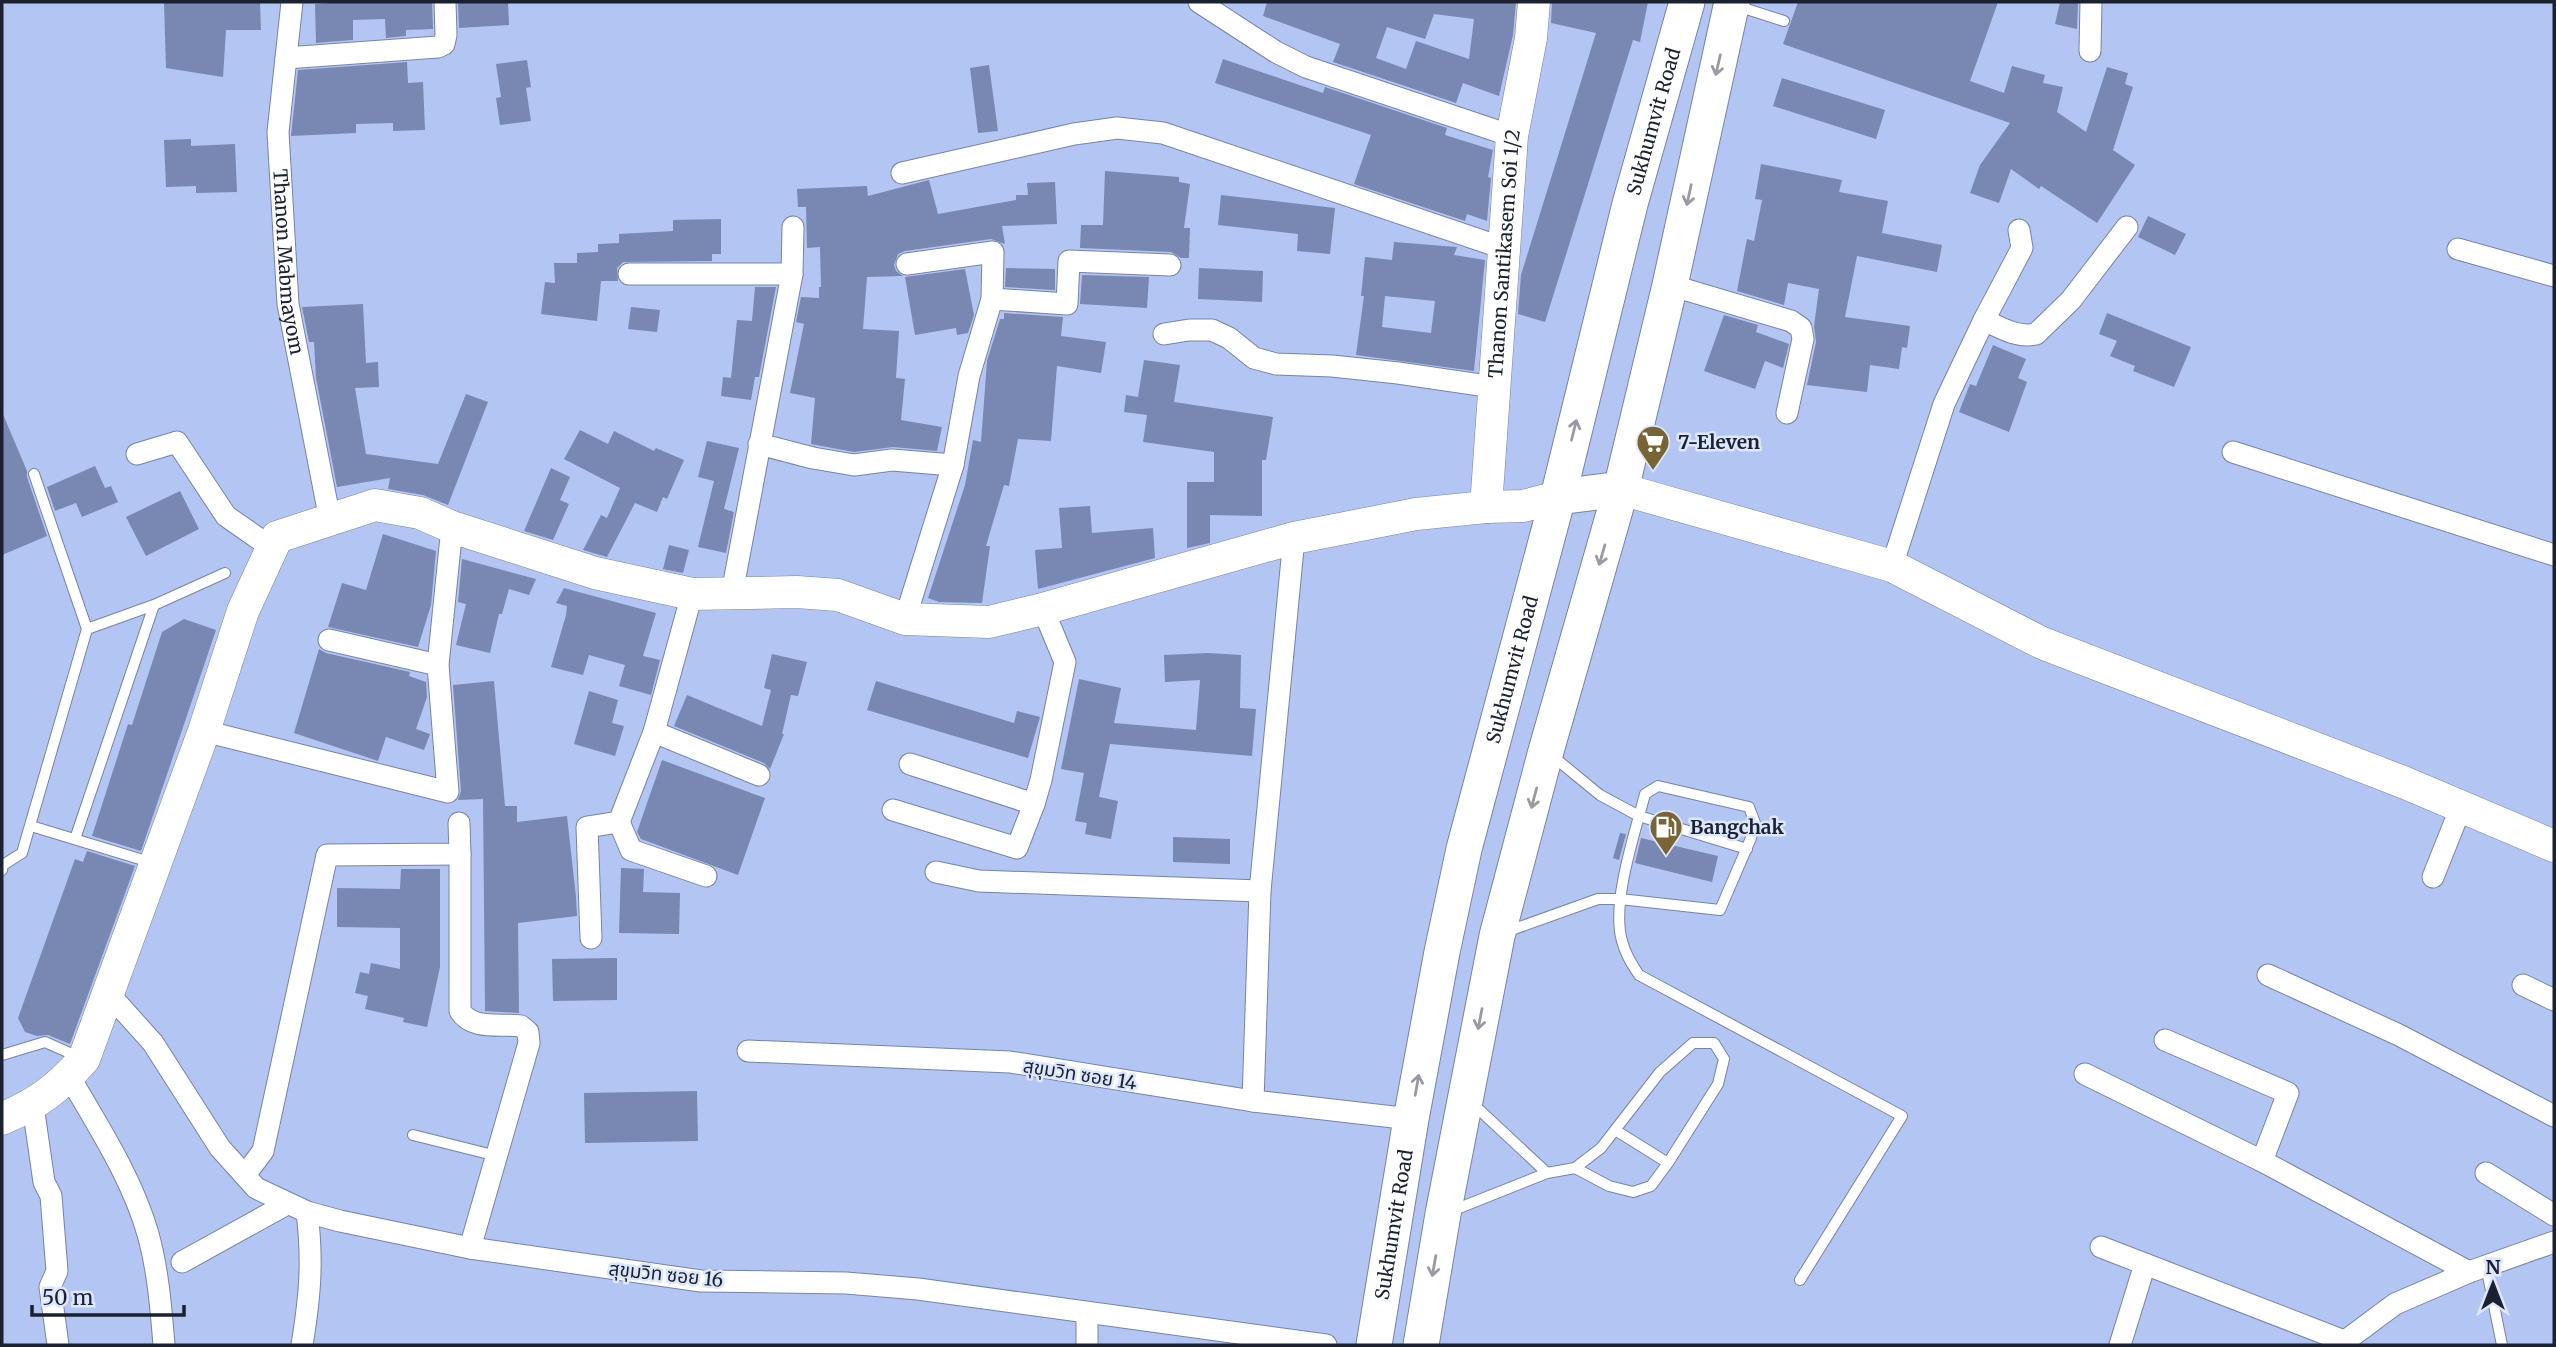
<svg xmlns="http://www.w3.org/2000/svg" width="2556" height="1347" font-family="Merriweather,'Noto Sans Thai',serif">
	<rect width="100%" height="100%" fill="#b3c5f2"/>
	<path fill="#7888b2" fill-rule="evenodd" d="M164 2H260L261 30H226L223 77 166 68Z
		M351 2H432L433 29 406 30V36L386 38 385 19 353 20V40L316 43 315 4Z
		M458 2H508L509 25 459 28Z
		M1267 2H1516L1513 35 1499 96 1463 83 1456 103 1333 62 1340 44 1263 16ZM1434 14 1474 19 1469 59 1416 41 1406 69 1376 58 1387 27 1425 39Z
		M1552 2H1648L1640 42 1633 40 1545 322 1518 314 1521 275 1596 33 1551 23Z
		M1798 2H1998L1970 81 2004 93 2012 66 2045 75 2043 83 2063 87 2057 112 2086 132 2107 67 2128 73 2125 84 2133 87 2113 150 2135 165 2097 223 2041 186 2039 189 2011 169 1999 203 1970 193 1980 165 2010 123 1783 44Z
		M2060 2H2078L2077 29 2055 24Z
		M1223 59 1323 93 1325 87 1447 128 1445 135 1493 150 1488 177 1491 178 1487 221 1467 214 1465 221 1354 184 1371 135 1215 83Z
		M527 60 531 87 526 88 531 121 500 125 496 98 501 97 496 64Z
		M407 62 408 83 423 82 425 130 393 131V123L356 124V133L291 136 298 70Z
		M989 65 998 131 978 133 970 68Z
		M1782 78 1885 110 1876 139 1773 106Z
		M191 139V146L235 144 237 192 196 193V186L166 187 164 140Z
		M1761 164 1842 180 1839 192 1888 201 1882 233 1942 245 1937 272 1857 256 1845 317 1910 326 1907 348 1902 347 1899 369 1870 365 1867 392 1807 385 1816 342 1814 326 1819 289 1788 283 1784 305 1737 291 1747 239 1754 241 1762 200 1755 199Z
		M1105 171 1179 177V182L1190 184 1184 228H1190L1189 258H1181L1171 252 1080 248 1081 225H1103Z
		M929 180 938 214 1016 200V195H1028L1027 183 1055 182 1057 224 1002 226 1005 244 991 239 905 251 898 254 894 265 896 271 903 276 867 277 863 329 899 331 896 378 905 379 901 420 942 427 937 451 893 447 854 452 811 444 815 398 790 393 804 324 796 322 801 297 819 298V287H821L820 247 807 248 806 207H798L797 189 867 186 868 196Z
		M1221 195 1335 208 1330 254 1297 251 1298 234 1218 225Z
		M2148 216 2186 234 2175 255 2138 237Z
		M721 219V254H712V261L623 262 617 268 618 281H601L597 321 541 314 545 282 555 283 554 263H577V253L598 252V244L619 243V234L673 231V220Z
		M1394 242 1457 247 1454 255 1485 260 1474 371 1356 355 1364 296H1361L1365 257 1392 260ZM1385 296 1435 301 1431 333 1382 327Z
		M1006 268 1055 269V290L1005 287Z
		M1199 268 1263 271 1262 302 1198 299Z
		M965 269 974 315 968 333 957 335 956 328 915 335 905 277Z
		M1082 275 1149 277 1147 308 1080 304Z
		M755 287H776L759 377H755L751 400 721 396 723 377 731 378 737 320 752 321Z
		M363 304 366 363 378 362 379 387 355 388 366 454 438 464 466 394 488 402 448 505 423 495 388 489 390 478 337 487 316 378 314 342H309L302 307Z
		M631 307 660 310 657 332 628 329Z
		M1004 313 1063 317 1061 336 1106 342 1101 373 1057 366 1051 441 1018 439 1009 486 1004 485 986 546H990L982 603 939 602 928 598 965 485 973 440 981 442 987 361 1000 319H1004Z
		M2107 313 2191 347 2174 387 2133 371 2135 366 2110 356 2117 341 2099 334Z
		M1724 315 1758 325 1756 332 1789 344 1783 368 1765 361 1755 389 1704 371Z
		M1993 345 2026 359 2018 378 2027 382 2009 432 1959 412 1970 384 1976 386Z
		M1144 360 1180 365 1174 402 1273 417 1266 460H1262V516L1210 515V543L1187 548V482H1214V452L1143 442 1147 415 1124 412 1126 395 1138 397Z
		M2 412 27 471V477L47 536 2 555Z
		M580 430 608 444 614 431 654 451 656 448 684 460 667 499 663 497 657 512 635 503 607 557 583 550 601 515 607 518 620 488 564 459Z
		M707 441 739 448 724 509 734 512 726 553 698 547 714 481 698 477Z
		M95 466 105 488 111 486 118 502 82 517 76 503 55 511 47 487Z
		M551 468 570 477 560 500 569 504 553 540 524 531Z
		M180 491 199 529 146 556 126 517Z
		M1090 506 1092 533 1153 528 1155 558 1038 589 1035 550 1062 548 1059 508Z
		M383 534 436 551 431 605 418 647 328 627 342 583 366 590Z
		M669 545 689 550 683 573 663 569Z
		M462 559 536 579 529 595 509 589 502 614H499L490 653 456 645 466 604 458 602Z
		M564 588 656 613 643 656 660 660 651 695 619 686 625 665 589 655 583 675 551 667 566 615 567 606 556 603Z
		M184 619 216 630 141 851 92 836 128 724 132 725 162 632Z
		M319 649 326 653 410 672 409 676 426 682 427 697 416 729 430 734 424 750 386 737 378 761 294 733Z
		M1208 653 1241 655 1240 708 1256 709 1252 756 1110 744 1099 797 1118 801 1111 839 1085 834 1087 823 1075 821 1084 773 1061 769 1079 679 1121 688 1114 723 1196 730 1200 680 1165 682 1164 655Z
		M772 654 807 662 798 696 791 695 782 734H784L770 769 764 763 674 726 687 695 762 726 771 690 764 688Z
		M494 681 505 806H517V822L567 816 576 897 577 916 518 923 519 1013 485 1011 483 799 458 800 461 791 453 685Z
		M876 681 1014 723 1017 711 1040 717 1028 758 867 710Z
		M589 691 618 700 612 723 624 726 615 756 574 744Z
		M662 760 765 798 738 875 641 839 637 832Z
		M1620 833 1626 834 1619 860 1613 858Z
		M1173 837 1230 839V864L1173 862Z
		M1641 838 1718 856 1712 882 1635 863Z
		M87 851 135 866 70 1044 48 1035 37 1036 25 1032 18 1018 75 859 83 862Z
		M621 868 644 869 643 892 680 893 679 934 619 933Z
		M401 869H440V967L427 1027 403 1022 404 1018 365 1009 368 996 355 993 360 972 369 974 371 963 400 969V928L337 927V888L400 889Z
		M617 958V1000L553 1001 552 959Z
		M697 1091 698 1141 585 1143 584 1093Z"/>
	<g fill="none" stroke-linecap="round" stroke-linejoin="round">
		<defs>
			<path id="lane" d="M1734 5 1784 21
				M34 474 87 629
				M1550 754 1600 795 1639 816 1747 849
				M31 826 153 863
				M75 839 154 605
				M2 870 3 865 22 853 87 629 154 605 225 573
				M1503 933 1598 899H1620L1720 910 1751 838 1755 823 1749 807 1658 786 1645 794C1635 833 1611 903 1622 941 1625 953 1632 965 1639 975L1902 1116 1800 1280
				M2 1055 45 1042 81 1058
				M1472 1103 1547 1173 1575 1168 1601 1148 1660 1072 1693 1043H1714L1724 1059 1718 1084 1668 1163 1651 1186 1633 1192 1609 1186 1575 1168
				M1615 1130 1668 1163
				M413 1135 497 1156
				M1449 1212 1547 1173
				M2486 1266 2502 1345"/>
			<g id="street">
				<path id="s1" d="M292 2 278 132 288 304 330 520"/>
				<path d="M1199 2 1276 52 1306 67 1512 136"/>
				<path d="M2090 51 2091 2"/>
				<path d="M286 58 438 47 444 44 446 35 445 2"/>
				<path d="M902 173 1074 134 1117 128 1163 133 1503 248"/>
				<path d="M2458 249 2554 276"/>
				<path d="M629 274H792"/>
				<path d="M1670 285 1791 321 1801 328 1803 339 1787 413"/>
				<path d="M992 299 1067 304 1069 261 1170 265"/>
				<path d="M1984 320 2022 248 2019 230"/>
				<path d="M1164 334 1189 330H1212L1229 338 1254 358 1276 364 1332 366 1398 373 1494 387"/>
				<path d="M759 444 813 458 854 465 892 460 953 465"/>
				<path d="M2233 452 2554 555"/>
				<path d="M137 454 177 442 226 516 272 548"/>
				<path d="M1892 566 1944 404 1984 320C2001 328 2017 338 2036 334L2071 300 2127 227"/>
				<path d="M732 593 792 274 793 227"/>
				<path d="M905 619 953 465 969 376 992 299 993 252 907 264"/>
				<path d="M329 640 438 665"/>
				<path d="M204 731 448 792 438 665 452 527"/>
				<path d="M654 732 759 775"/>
				<path d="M910 764 1034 804 1041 780 1065 662 1043 609"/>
				<path d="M893 810 1017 848 1034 804"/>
				<path d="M619 822 631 850 706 876"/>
				<path d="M460 854V1011C473 1031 501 1023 521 1026L528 1032 529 1043 470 1248"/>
				<path d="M936 872 979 881 1260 891"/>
				<path d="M2433 877 2461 807"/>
				<path d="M591 938 587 827 619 822 654 732 692 594"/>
				<path d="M2268 975 2399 1035 2554 1116"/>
				<path d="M2523 985 2554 1000"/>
				<path d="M109 994 153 1043 220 1148 256 1188 307 1212 340 1221 470 1248 701 1281 846 1283 918 1289 1326 1345"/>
				<path d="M2165 1040 2288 1093 2262 1161"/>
				<path d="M748 1051 1010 1062 1253 1101 1411 1119"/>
				<path d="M2085 1074 2262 1161 2469 1272"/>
				<path d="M69 1076C98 1126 132 1178 148 1234 158 1270 161 1308 164 1345"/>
				<path d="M1253 1101 1260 891 1294 538"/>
				<path d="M33 1106 44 1182 51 1196 57 1271 50 1287 58 1345"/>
				<path d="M2486 1173 2554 1215"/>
				<path d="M245 1175 263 1151 327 855 460 854 459 823"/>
				<path d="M2101 1247 2344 1341"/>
				<path d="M182 1262 287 1204"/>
				<path d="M1087 1313V1345"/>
				<path d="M302 1345C310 1296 313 1262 307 1212"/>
				<path d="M2120 1345 2145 1264"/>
				<path d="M2340 1345 2395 1304 2469 1272 2554 1242"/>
			</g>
			<g id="secondary">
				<path d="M1621 489 1892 566 2042 643 2403 782 2554 846"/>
				<path id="s2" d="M1486 507 1512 136 1531 38 1534 2"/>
				<path d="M2 1119C40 1102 56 1090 84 1059L204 731 243 611 277 537 375 505 420 513 452 527 595 573 692 594 797 592 838 595 905 619 989 622 1043 609 1294 538 1416 514 1486 507 1523 506 1558 497"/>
			</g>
			<g id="primary">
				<path d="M1558 497 1621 489"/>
				<path id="s3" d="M1374 1345 1411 1119 1442 952 1464 849 1558 497 1630 204 1687 2"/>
				<path d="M1421 1345 1443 1214 1497 936 1546 751 1621 489 1670 285 1732 2"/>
			</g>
		</defs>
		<use href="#lane" stroke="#7484ae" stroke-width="12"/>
		<use href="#street" stroke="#7484ae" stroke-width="23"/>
		<use href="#secondary" stroke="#7484ae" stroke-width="33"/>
		<use href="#primary" stroke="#7484ae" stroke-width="37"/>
		<use href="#lane" stroke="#fff" stroke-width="10"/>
		<use href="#street" stroke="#fff" stroke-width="21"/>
		<use href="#secondary" stroke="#fff" stroke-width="32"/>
		<use href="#primary" stroke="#fff" stroke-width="35"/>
	</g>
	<defs><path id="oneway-shaft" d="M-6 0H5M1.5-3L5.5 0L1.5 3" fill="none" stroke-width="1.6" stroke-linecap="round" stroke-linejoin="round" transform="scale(1.75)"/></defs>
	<g stroke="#989ba2">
		<use href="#oneway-shaft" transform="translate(1718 65) rotate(103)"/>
		<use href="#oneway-shaft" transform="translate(1689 195) rotate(102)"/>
		<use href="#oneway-shaft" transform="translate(1574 430) rotate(-76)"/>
		<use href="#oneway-shaft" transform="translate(1602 555) rotate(106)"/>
		<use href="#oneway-shaft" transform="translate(1534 798) rotate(105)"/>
		<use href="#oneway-shaft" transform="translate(1480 1019) rotate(101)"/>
		<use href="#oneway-shaft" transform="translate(1417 1085) rotate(-80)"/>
		<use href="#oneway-shaft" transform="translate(1434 1266) rotate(100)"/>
	</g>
	<defs>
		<symbol id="supermarket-pin" viewBox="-11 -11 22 30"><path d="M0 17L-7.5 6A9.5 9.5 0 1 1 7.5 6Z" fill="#796534" stroke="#dce6fd"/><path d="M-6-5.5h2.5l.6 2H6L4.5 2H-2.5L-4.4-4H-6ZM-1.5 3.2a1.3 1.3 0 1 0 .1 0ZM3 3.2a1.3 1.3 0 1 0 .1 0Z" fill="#fff"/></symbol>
		<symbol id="fuel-pin" viewBox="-11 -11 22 30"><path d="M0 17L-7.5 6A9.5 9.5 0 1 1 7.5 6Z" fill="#796534" stroke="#dce6fd"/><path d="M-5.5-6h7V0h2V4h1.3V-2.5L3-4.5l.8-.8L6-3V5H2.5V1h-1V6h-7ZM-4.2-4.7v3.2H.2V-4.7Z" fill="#fff"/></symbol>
	</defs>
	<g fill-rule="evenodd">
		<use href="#supermarket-pin" x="1634" y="423" width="38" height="52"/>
		<use href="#fuel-pin" x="1647" y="808" width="38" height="52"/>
	</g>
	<g text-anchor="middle" stroke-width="5" stroke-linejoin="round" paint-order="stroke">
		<g font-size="19" fill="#1a2131" stroke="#dce6fd">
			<text dy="7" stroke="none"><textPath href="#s3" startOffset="1256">Sukhumvit Road</textPath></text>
			<text dy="7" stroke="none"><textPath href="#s2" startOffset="254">Thanon Santikasem Soi 1/2</textPath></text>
			<text dy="7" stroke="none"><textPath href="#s1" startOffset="261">Thanon Mabmayom</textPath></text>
			<text dy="7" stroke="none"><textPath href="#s3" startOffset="690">Sukhumvit Road</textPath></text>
			<text transform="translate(1080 1074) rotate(9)" y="7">สุขุมวิท ซอย 14</text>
			<text dy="7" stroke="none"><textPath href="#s3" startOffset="122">Sukhumvit Road</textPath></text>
			<text transform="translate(666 1274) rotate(6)" y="7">สุขุมวิท ซอย 16</text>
		</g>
		<g font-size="19" font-weight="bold" fill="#1a2131" stroke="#dce6fd" text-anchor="start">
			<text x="1678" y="449">7-Eleven</text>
			<text x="1690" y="834">Bangchak</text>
		</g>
	</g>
	<rect width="2556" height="1347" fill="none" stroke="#1a2131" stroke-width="7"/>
	<g transform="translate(2493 1284)" stroke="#dce6fd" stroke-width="5" paint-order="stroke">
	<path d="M0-5L12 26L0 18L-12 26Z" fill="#1a2131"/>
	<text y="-10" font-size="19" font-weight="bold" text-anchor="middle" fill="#1a2131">N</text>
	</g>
	<path d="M32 1305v10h152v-10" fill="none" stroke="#1a2131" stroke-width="3.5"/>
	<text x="42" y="1305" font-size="21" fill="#1a2131" stroke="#dce6fd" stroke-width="5" paint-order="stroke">50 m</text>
</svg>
